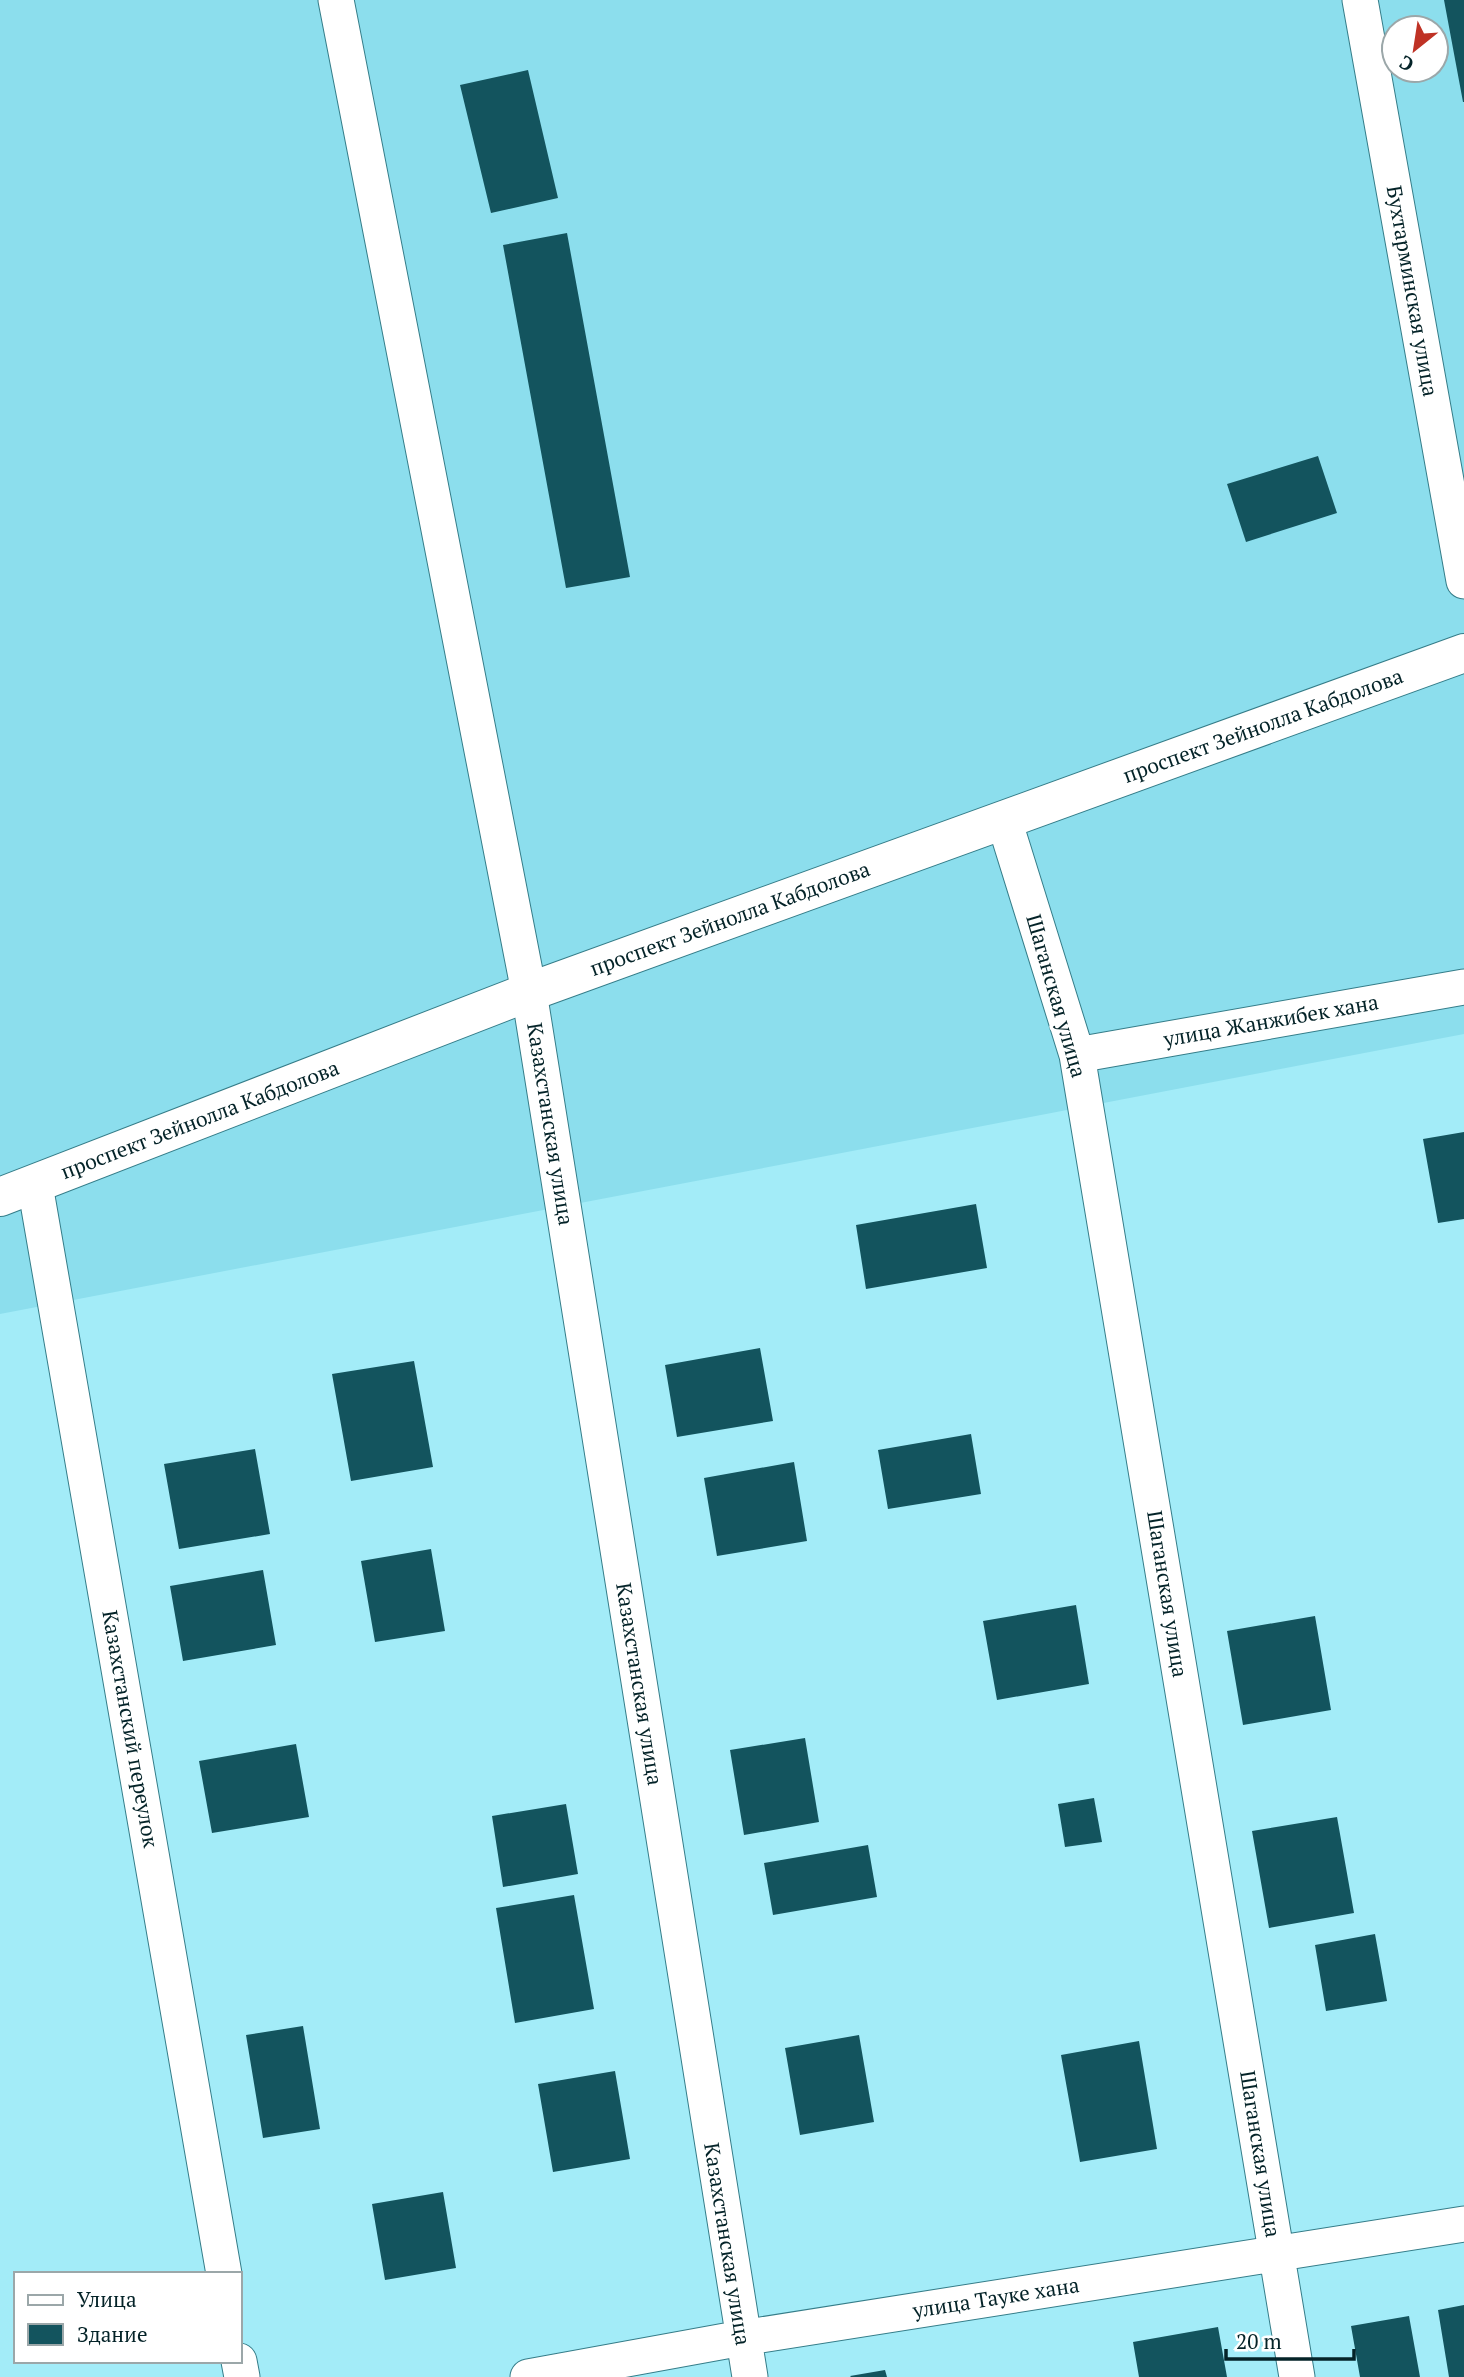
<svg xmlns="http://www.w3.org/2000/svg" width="1464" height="2377" font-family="'PT Serif',serif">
	<rect width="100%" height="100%" fill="#a3ecf8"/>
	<path fill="#8cdeed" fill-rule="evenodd" d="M0 0H1464V1034L0 1314ZM1394 28H1436V70H1394Z"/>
	<path fill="#13545e" d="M1444 0H1464V102H1463Z
		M528 70 558 198 491 213 460 85Z
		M567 233 630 577 566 588 503 245Z
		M1318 456 1337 513 1246 542 1227 484Z
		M1464 1132V1219L1438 1223 1423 1139Z
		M976 1204 987 1268 866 1289 856 1225Z
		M760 1348 773 1421 677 1437 665 1365Z
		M414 1361 433 1467 351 1481 332 1374Z
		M971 1434 981 1494 888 1509 878 1450Z
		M255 1449 270 1534 179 1549 164 1464Z
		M794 1462 807 1541 717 1556 704 1478Z
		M431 1549 445 1631 375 1642 361 1561Z
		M263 1570 276 1645 183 1661 170 1586Z
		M1076 1605 1089 1684 997 1700 983 1621Z
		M1315 1616 1331 1710 1243 1725 1227 1631Z
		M805 1738 819 1822 744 1835 730 1750Z
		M296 1744 309 1817 212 1833 199 1761Z
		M1094 1798 1102 1842 1065 1847 1058 1804Z
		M566 1804 578 1874 503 1887 492 1816Z
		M1337 1817 1354 1913 1269 1928 1252 1831Z
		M868 1845 877 1897 773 1915 764 1863Z
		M574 1895 594 2009 515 2023 496 1908Z
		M1375 1934 1387 2001 1326 2011 1315 1945Z
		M303 2026 320 2129 263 2138 246 2035Z
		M859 2035 874 2122 800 2135 785 2048Z
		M1139 2041 1157 2149 1080 2162 1061 2055Z
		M615 2071 630 2159 553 2172 538 2084Z
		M443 2192 456 2268 385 2280 372 2204Z
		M1464 2305V2377H1449L1438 2310Z
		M1409 2316 1420 2377H1360L1351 2326Z
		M1218 2327 1227 2377H1139L1133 2342Z
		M885 2370 887 2377H851L850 2376Z"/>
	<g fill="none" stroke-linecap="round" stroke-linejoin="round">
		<defs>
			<path id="street" d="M336 0 529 992 750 2377
				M1360 0 1464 581
				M1004 820 1077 1055 1297 2377
				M1077 1055 1464 987
				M35 1185 224 2274
				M239 2361 242 2377
				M528 2377 742 2338 1464 2224"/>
			<path id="secondary" d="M0 1197 529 992 1464 653"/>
		</defs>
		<use href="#street" stroke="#357d89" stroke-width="37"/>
		<use href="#secondary" stroke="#357d89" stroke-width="40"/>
		<use href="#street" stroke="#fff" stroke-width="35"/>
		<use href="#secondary" stroke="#fff" stroke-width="38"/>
	</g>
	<g text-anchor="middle" stroke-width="7" stroke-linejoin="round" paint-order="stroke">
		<g font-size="21" fill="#042328" stroke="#fff">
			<text transform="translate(1412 291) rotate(80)" y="7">Бухтарминская улица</text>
			<text transform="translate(1263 726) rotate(-20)" y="7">проспект Зейнолла Кабдолова</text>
			<text transform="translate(730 919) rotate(-20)" y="7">проспект Зейнолла Кабдолова</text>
			<text transform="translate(1056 996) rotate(74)" y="7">Шаганская улица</text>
			<text transform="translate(1271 1021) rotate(-10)" y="7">улица Жанжибек хана</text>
			<text transform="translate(200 1120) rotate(-21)" y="7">проспект Зейнолла Кабдолова</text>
			<text transform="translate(550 1124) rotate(81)" y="7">Казахстанская улица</text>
			<text transform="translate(1167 1594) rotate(81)" y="7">Шаганская улица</text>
			<text transform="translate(639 1684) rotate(81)" y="7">Казахстанская улица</text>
			<text transform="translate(130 1729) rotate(80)" y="7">Казахстанский переулок</text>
			<text transform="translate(1260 2154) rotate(81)" y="7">Шаганская улица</text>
			<text transform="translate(727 2244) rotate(81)" y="7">Казахстанская улица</text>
			<text transform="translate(996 2298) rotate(-9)" y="7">улица Тауке хана</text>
		</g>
	</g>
	<rect x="14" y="2272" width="228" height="91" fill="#ffffff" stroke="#9ba7a9" stroke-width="2"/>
	<rect x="28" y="2295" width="35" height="10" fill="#ffffff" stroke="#9ba7a9" stroke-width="2"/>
	<text x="77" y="2307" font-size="21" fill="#042328">Улица</text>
	<rect x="28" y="2324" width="35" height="21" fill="#13545e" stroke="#9ba7a9" stroke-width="2"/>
	<text x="77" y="2342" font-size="21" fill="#042328">Здание</text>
	<g transform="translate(1415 49) rotate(210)"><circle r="33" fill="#ffffff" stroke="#9ba7a9" stroke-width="2"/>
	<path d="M0-5L12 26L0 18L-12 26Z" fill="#bf3225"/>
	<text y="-10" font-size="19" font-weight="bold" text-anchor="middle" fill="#042328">С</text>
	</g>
	<path d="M1226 2349v10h128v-10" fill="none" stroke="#042328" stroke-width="3.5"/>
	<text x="1236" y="2349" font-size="21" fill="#042328" stroke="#ffffff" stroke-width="5" paint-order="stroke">20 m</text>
</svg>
